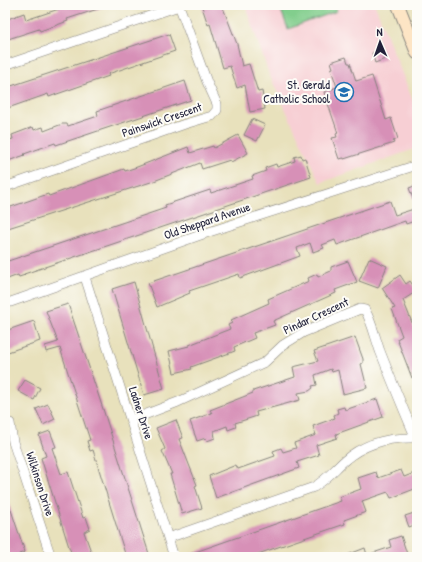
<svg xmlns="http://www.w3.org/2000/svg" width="422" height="562" font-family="'Patrick Hand',sans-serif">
	<rect width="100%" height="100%" fill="#fdfcf7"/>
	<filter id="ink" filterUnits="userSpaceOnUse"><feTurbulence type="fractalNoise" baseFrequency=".025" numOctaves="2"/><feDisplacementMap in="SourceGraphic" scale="8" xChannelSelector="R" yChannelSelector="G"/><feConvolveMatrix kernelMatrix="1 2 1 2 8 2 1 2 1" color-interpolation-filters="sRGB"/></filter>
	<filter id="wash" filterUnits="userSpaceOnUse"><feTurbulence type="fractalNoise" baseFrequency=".012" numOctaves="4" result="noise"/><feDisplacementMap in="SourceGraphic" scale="16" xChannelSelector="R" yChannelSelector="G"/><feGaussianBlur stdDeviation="0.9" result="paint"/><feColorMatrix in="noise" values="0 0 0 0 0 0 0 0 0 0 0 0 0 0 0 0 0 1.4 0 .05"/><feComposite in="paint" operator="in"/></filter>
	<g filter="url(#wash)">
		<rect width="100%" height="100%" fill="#e8e1bc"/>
		<path fill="#f7cfd4" d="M245 5H375L417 111V148L320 183 269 74Z"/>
		<path fill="#82ce8d" stroke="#527864" d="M279 5H335L337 11 288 29Z"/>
		<g id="blocks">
			<path fill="#d790b7" d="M57 5 107 6 67 19 68 21 40 31 39 29 5 40V20L24 13 26 20 59 9Z
				M207 5H222L237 44 242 66 249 64 258 92 262 91 265 109 250 112 245 85 237 88 230 66 223 68 210 24 208 25 202 7Z
				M169 34 175 51 108 74 109 76 57 94 49 97 48 94 5 109V88Z
				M381 49 385 59 375 63 372 53Z
				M346 57 348 63H350L356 81 372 76 386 120 391 118 398 139 393 141 394 143 344 159V158L339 159 332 138 337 137 336 134 338 133 324 92 337 87 331 69 333 68 331 62Z
				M185 81 191 100 56 145 55 143 24 154 25 155 8 161 5 151V141L13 139 12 135 33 127 34 130 43 127 44 131 62 124H67L68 126 98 116 97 111Z
				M252 119 265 125 257 141 244 135Z
				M238 135 248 153 231 162 230 160 202 169 200 163 154 181 5 229V209L48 194 49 196 124 169 125 171 137 167 188 147 190 153 213 146 214 148Z
				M301 155 302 159 305 158 311 177 24 274 25 275 19 277 18 275 5 280V262L166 208 165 205 210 190 211 193 253 179 252 176 266 171 265 168 276 164 277 167 295 161 294 157Z
				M417 185V207H416L409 188Z
				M390 201 395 215 417 208V220L406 224 405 221 337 245 335 240 322 245 324 248 313 252 310 243 297 248 300 256 240 278 239 274 189 291 190 293 157 307 148 283Z
				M369 258 387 266 378 288 359 281Z
				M348 261 357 282 335 290 336 293 273 321 275 325 253 333 255 338 234 347 235 351 191 367 192 369 174 373 169 351 189 346V345L230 329 228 325 232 323 231 320 269 303 268 299 309 281 308 278 317 274 318 277 331 271V267Z
				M400 275 406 284 410 281 417 291 403 300 417 335V377L412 378 397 339 402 336 392 309 395 308 382 288Z
				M134 282 164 389 144 395 112 289Z
				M68 304 104 412 150 557H140L139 554 126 557 93 450 90 451 87 441 90 440 60 348 46 352 45 346 58 342 46 311Z
				M34 321 40 341 5 353V331Z
				M355 337 363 359V363L361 364 367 388 343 394 338 370 332 372 331 369 315 375 317 385 312 386 313 388 309 391 298 393 300 400 256 412 257 416 235 423 236 427 228 430 227 426 214 431 215 438 207 441 206 438 197 441 190 421 212 413 210 410 253 393V391L295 377 293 367 318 361 314 351Z
				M25 380 40 388 34 400 18 391Z
				M377 399 383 417 336 434 337 438 316 445 319 455 297 462 299 468 216 498 209 476 236 465 238 469 275 456 273 451 281 448 283 452 296 448 294 443 316 435 313 426 335 418 334 415 338 413 337 409 344 407 345 410Z
				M48 404 55 419 43 425 36 409Z
				M176 420 183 438 179 439 197 485 195 486 202 508 182 514 170 474H172L162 451 165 449 156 428Z
				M50 431 56 447 52 448 61 474 68 472 83 518 86 517 90 529 84 532 93 557H73L69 547 41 458 46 456 39 435Z
				M401 470 404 477 417 472V488L391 498 388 492 362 501 366 512 344 520 345 524 249 557H181L341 501 339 497 361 489 358 478 376 472 378 478Z
				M5 492 25 552 19 554 20 557H6L5 553V548L8 547 5 538Z
				M417 512V524L409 527 405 516Z
				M401 536 408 557H342L365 548 367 555 391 547 389 540Z"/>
		</g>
	</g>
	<g filter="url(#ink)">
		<use href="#blocks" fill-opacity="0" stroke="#85827c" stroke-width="1"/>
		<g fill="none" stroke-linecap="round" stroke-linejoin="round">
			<defs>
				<path id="street" d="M5 65 179 6
					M5 187 185 124 212 116 217 110V104L207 82 179 5
					M85 277 174 557
					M5 304 209 232 417 165
					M131 420 178 402 265 362 283 345 304 332 360 309 365 310C372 322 375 337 380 351 391 379 402 406 414 434L410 438C385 438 363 444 344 461 334 470 326 480 314 487L168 538
					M5 423H10L13 442 51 557"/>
				<path id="secondary" d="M398 5 417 53"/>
			</defs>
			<use href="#street" stroke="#85827c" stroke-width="10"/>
			<use href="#secondary" stroke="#85827c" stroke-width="14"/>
			<use href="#street" stroke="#fff" stroke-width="9"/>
			<use href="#secondary" stroke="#fde5c5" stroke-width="12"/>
		</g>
	</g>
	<defs>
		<symbol id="school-ring" viewBox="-11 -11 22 22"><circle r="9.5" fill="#fdfcf7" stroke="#1f6fb2" stroke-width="1.5"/><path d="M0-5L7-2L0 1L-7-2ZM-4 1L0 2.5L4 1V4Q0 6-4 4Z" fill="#1f6fb2"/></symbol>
	</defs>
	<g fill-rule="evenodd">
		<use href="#school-ring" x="333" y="81" width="22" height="22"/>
	</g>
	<g text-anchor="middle" stroke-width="4" stroke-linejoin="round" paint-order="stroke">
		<g font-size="12" fill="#22223b" stroke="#fdfcf7" text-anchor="end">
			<text x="330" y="89">St. Gerald<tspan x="330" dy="14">Catholic School</tspan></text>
		</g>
		<g font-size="12" fill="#22223b" stroke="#fdfcf7">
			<text transform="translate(162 120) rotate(-19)" y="4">Painswick Crescent</text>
			<text transform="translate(207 221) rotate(-19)" y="4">Old Sheppard Avenue</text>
			<text transform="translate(316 316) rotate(-25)" y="4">Pindar Crescent</text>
			<text transform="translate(141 413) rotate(72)" y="4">Ladner Drive</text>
			<text transform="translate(40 484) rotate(72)" y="4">Wilkinson Drive</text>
		</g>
	</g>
	<rect width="422" height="562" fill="none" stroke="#fdfcf7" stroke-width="20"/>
	<g transform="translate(380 42) rotate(358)" stroke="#fdfcf7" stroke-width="3" paint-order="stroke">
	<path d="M0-3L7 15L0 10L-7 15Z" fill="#22223b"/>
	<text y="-6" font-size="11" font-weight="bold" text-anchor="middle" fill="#22223b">N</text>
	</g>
</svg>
